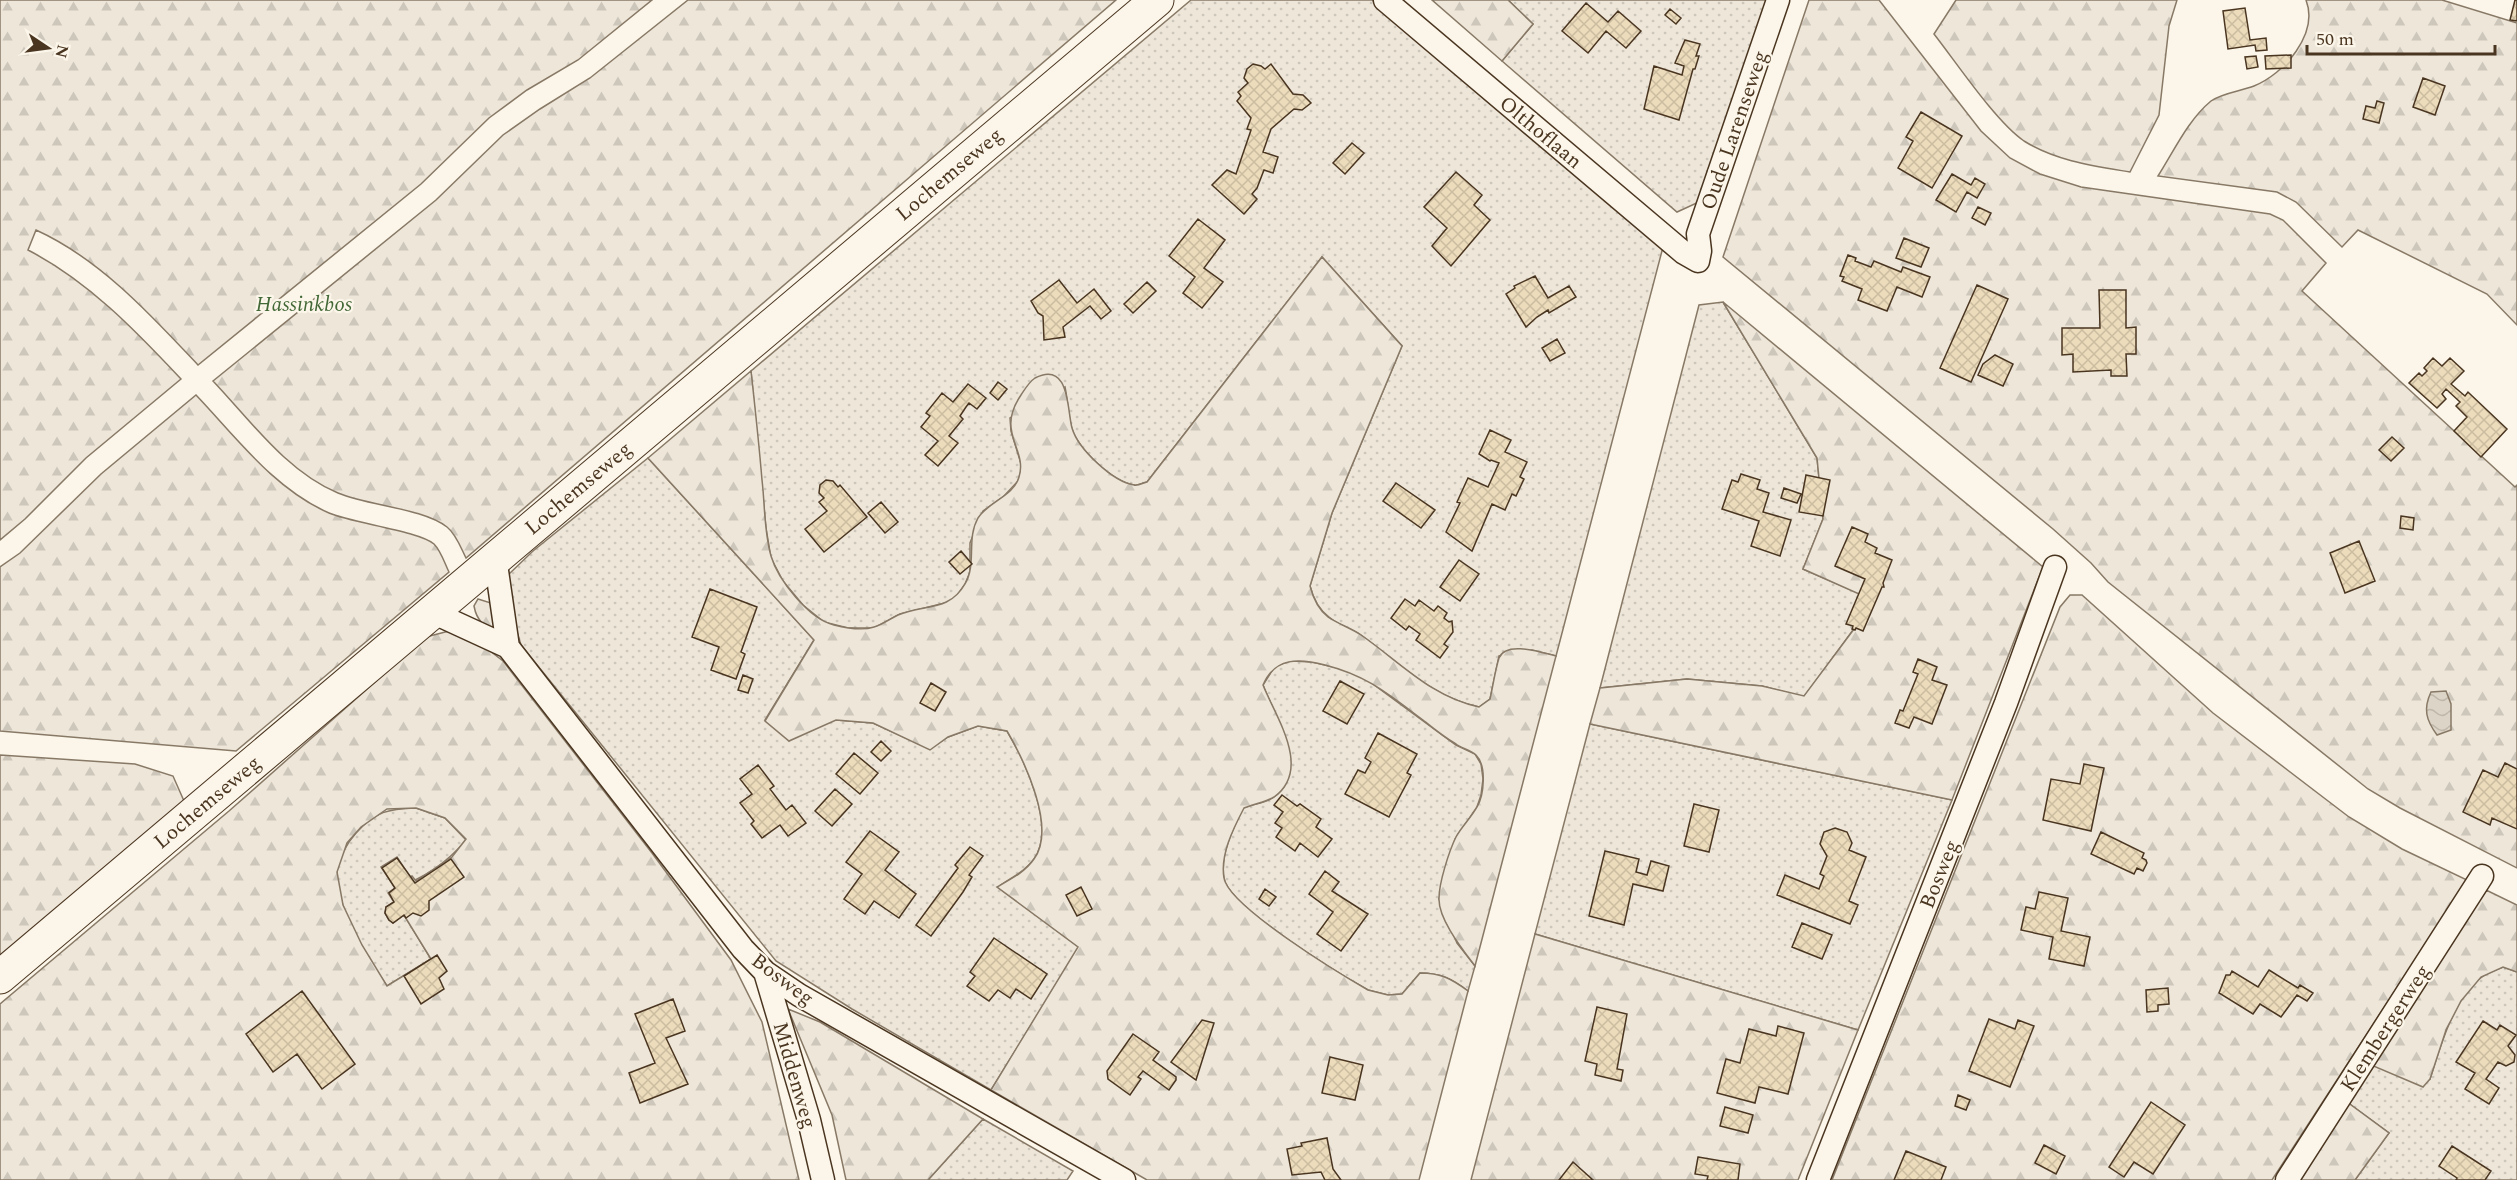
<svg xmlns="http://www.w3.org/2000/svg" width="2517" height="1180" font-family="Spectral,serif">
	<defs>
		<pattern id="grass-dots" width="8" height="8" patternUnits="userSpaceOnUse" patternTransform="scale(1.5)"><rect width="8" height="8" fill="#ede6d9"/><path d="M2 2h.1M6 6h.1" fill="none" stroke="#cdc6ba" stroke-width="1.8" stroke-linecap="round"/></pattern>
		<pattern id="forest-firs" width="22" height="20" patternUnits="userSpaceOnUse" patternTransform="scale(1.5)"><rect width="22" height="20" fill="#ede6d9"/><path d="M5 1l3.5 6h-7zM16 11l3.5 6h-7z" fill="#cdc6ba"/></pattern>
		<pattern id="water-waves" width="16" height="10" patternUnits="userSpaceOnUse" patternTransform="scale(1.5)"><rect width="16" height="10" fill="#dcd4c6"/><path d="M0 5q4-4 8 0t8 0" fill="none" stroke="#beb7aa"/></pattern>
		<pattern id="building-cross-hatch" width="8" height="8" patternUnits="userSpaceOnUse" patternTransform="scale(1.5)"><rect width="8" height="8" fill="#ecdcbc"/><path d="M0 0l8 8M0 8l8-8" fill="none" stroke="#ccbda1"/></pattern>
	</defs>
	<rect width="100%" height="100%" fill="#fbf6e9"/>
	<path fill="url(#grass-dots)" stroke="#887966" stroke-width="1.5" d="M1191 0H1372L1663 247 1556 656 1532 650 1499 656 1490 699 1479 707C1431 697 1400 663 1361 635 1351 628 1338 625 1329 617 1318 609 1313 598 1310 586L1332 513 1402 346 1322 257 1147 482C1142 483 1138 486 1134 485 1112 481 1079 450 1072 429 1068 416 1068 401 1065 387L1010 418 1011 431 1022 467 1018 481 1004 496 983 511 970 543V572L965 584 953 601 900 614 874 628H848L824 622 803 605 783 581 771 558 766 528 751 371Z
		M1508 0H1768L1699 202 1677 212 1502 61 1533 24Z
		M1723 302 1817 458 1823 519 1803 569 1875 600 1804 697 1762 686 1687 679 1600 688 1699 305Z
		M648 458 814 640 765 720H836L873 723 930 749 948 737 978 726 1007 731C1024 760 1057 827 1034 859 1025 872 1010 878 998 887L1079 947 991 1090 852 1009 776 961 521 645 511 612 508 575 533 551Z
		M1291 661 1312 662 1346 670 1366 679 1456 745 1475 754 1481 764 1483 779 1481 795 1477 807 1455 839 1439 899 1457 943 1475 966 1468 991C1452 979 1441 973 1420 973L1402 994 1388 995 1368 990C1340 974 1228 906 1224 878 1220 854 1233 829 1243 808 1253 804 1266 803 1274 797 1310 772 1275 716 1263 685L1275 666Z
		M1590 724 1952 800 1858 1030 1535 934Z
		M416 808 445 818 466 840C447 863 423 879 395 888L394 902 385 912 389 920 393 922 404 915 431 959 387 986C367 957 337 909 337 874 337 860 347 843 356 833 376 811 388 809 416 808Z
		M2503 967 2517 972V1180H2355L2389 1133 2347 1102 2371 1065 2430 1079C2440 1048 2454 996 2482 977 2488 972 2496 970 2503 967Z
		M983 1119 1073 1171 1067 1180H928Z"/>
	<path fill="url(#forest-firs)" stroke="#887966" stroke-width="1.5" fill-rule="evenodd" d="M0 0H652L578 60 527 90 489 118 421 184 198 365C151 315 100 259 36 230L28 250C88 281 135 330 181 379L86 458 25 519 0 540Z
		M688 0H1116L466 558C461 548 456 534 447 527 422 508 369 506 338 493 287 472 250 420 213 381L436 200 503 135 540 109 590 78Z
		M1432 0H1508L1533 24 1502 61Z
		M1809 0H1879L1981 131 2010 158 2040 174 2081 187 2270 214 2283 220 2326 263 2302 291 2515 487 2517 485V868L2400 808 2368 789 2108 582 2091 563 2053 529 1723 257Z
		M1956 0H2177L2169 26 2159 115 2130 172C2094 166 2056 161 2024 141 1996 122 1956 62 1934 34Z
		M2306 0H2442L2517 23V325L2487 294 2358 230 2342 247 2296 202 2277 192 2158 176C2174 151 2188 120 2211 101 2222 93 2241 91 2254 86 2284 74 2319 34 2306 0Z
		M1322 257 1402 346 1332 513 1310 586C1313 598 1318 609 1328 617 1338 624 1351 628 1361 635 1400 662 1431 697 1479 707L1490 699C1493 686 1495 671 1499 658 1506 640 1543 653 1556 656L1475 966C1463 950 1438 919 1439 898 1439 883 1449 851 1456 837 1462 826 1471 818 1477 807 1484 795 1487 766 1476 755 1471 750 1461 748 1456 744 1444 737 1433 728 1423 720 1388 694 1368 676 1325 665 1299 658 1275 657 1263 685 1275 716 1313 769 1274 797 1266 802 1253 804 1244 808 1233 829 1220 855 1224 878 1228 906 1340 974 1368 990L1388 995 1402 994 1420 973C1441 973 1452 979 1468 991L1419 1180H1147L991 1090 1078 947 997 887C1011 879 1025 872 1034 859 1057 828 1024 760 1007 731L978 726 948 737 930 750 873 723 836 720 789 741 765 721 814 640 648 458 751 371C755 407 759 444 762 480 765 505 764 532 771 556 778 580 809 619 834 625 846 628 862 631 874 627 882 625 890 619 898 615 924 604 949 612 965 584 977 564 966 539 978 518 988 502 1014 496 1019 477 1028 449 995 433 1021 395 1025 389 1029 382 1035 378 1070 360 1067 410 1072 428 1078 449 1113 482 1134 485 1138 486 1143 483 1147 482Z
		M1723 302 2043 567 1952 800 1590 724 1600 688 1687 679 1762 686 1804 696 1875 601 1803 569 1823 519 1817 458Z
		M196 395C236 437 274 489 329 513 352 523 419 531 434 544 441 551 445 564 449 572L236 751 0 731V567L20 553 101 474Z
		M2070 595H2082L2213 713 2349 817 2402 849 2467 880 2272 1180H1832L2060 607Z
		M478 599 491 603 501 635C486 627 477 623 474 606Z
		M449 631 477 641 503 661 652 853 731 960 762 1022 799 1180H0V1004L229 811 426 637ZM416 808 445 818 466 839 452 857 416 881 412 876 410 877 397 857 381 867 395 888 388 893 394 902 386 907 385 913 389 920 393 923 404 915 431 959 387 986 362 945 343 905 337 872 347 843 361 827 387 809Z
		M0 755 135 764 173 776 184 801 0 958Z
		M2486 890 2517 905V972L2503 967 2481 977 2461 1001 2446 1030 2430 1079 2423 1087 2371 1065Z
		M1535 934 1858 1030 1798 1180H1471Z
		M788 1009 820 1022 983 1119 928 1180H846L832 1115Z
		M2347 1102 2389 1133 2355 1180H2297Z"/>
	<path fill="url(#water-waves)" stroke="#887966" stroke-width="1.5" d="M2446 691 2451 704V730L2437 735C2426 720 2423 709 2431 692Z"/>
	<path fill="url(#building-cross-hatch)" stroke="#4a3520" stroke-width="1.5" d="M2515 0H2517V21L2510 20Z
		M1586 3 1608 22 1618 11 1641 31 1626 48 1606 31 1588 53 1562 31Z
		M2245 8 2250 40 2266 38 2267 50 2256 51 2255 45 2228 49 2223 11Z
		M1670 9 1681 18 1676 24 1665 15Z
		M1685 40 1700 44 1696 56H1699L1695 69H1693L1679 120 1644 109 1654 66 1682 75 1684 66 1675 63Z
		M2291 55V68L2266 69 2265 56Z
		M2256 56 2258 67 2247 69 2245 57Z
		M1253 64 1261 66 1265 69 1271 64 1293 94 1303 95 1311 103 1302 110 1294 109 1271 129 1263 152 1278 157 1273 173 1264 170 1257 188 1252 194 1257 199 1244 214 1212 185 1227 170 1236 174 1251 130 1247 129 1251 118 1237 101 1241 96 1238 92 1248 83 1244 78 1247 69Z
		M2423 78 2445 86 2435 115 2413 107Z
		M2377 101 2384 103 2379 123 2363 119 2366 106 2375 108Z
		M1921 112 1962 136 1932 188 1898 168 1913 141 1906 137Z
		M1352 143 1364 153 1345 174 1333 163Z
		M1456 172 1482 195 1474 205 1490 220 1451 266 1432 246 1447 228 1424 207Z
		M1952 174 1971 185 1975 178 1985 184 1977 198 1967 192 1956 212 1936 200Z
		M1978 207 1991 213 1985 225 1972 218Z
		M1198 219 1225 240 1204 268 1223 282 1202 308 1183 293 1195 277 1169 256Z
		M1904 238 1929 248 1921 267 1896 258Z
		M1848 255 1856 258 1855 261 1871 267 1874 261 1901 272 1903 267 1930 277 1922 297 1897 287 1887 311 1858 300 1862 289 1842 281 1844 277 1840 276Z
		M1535 276 1548 298 1569 286 1576 297 1549 313 1548 310 1537 317 1526 327 1506 294 1515 288 1514 286Z
		M1059 280 1077 303 1094 289 1111 311 1101 319 1090 306 1063 327 1065 337 1044 340 1043 316 1038 313 1031 301Z
		M1147 282 1156 291 1133 313 1124 304Z
		M1977 285 2008 299 1971 382 1940 368Z
		M2099 290H2126V328L2136 327V354H2126L2127 376H2111V370L2073 372V354L2062 355V328H2100Z
		M1557 339 1565 353 1550 361 1542 348Z
		M1995 355 2013 364 2003 386 1978 375 1983 364Z
		M2433 358 2442 366 2450 358 2464 371 2451 384 2465 396 2468 392 2507 429 2481 457 2454 431 2467 417 2456 406 2460 402 2446 389 2442 394 2446 399 2437 408 2409 383 2419 373 2422 376 2427 371 2424 368Z
		M998 382 1007 389 998 400 990 393Z
		M968 384 986 398 977 409 969 403 966 407 960 416 963 419 949 436 958 443 938 466 925 455 938 441 921 427 930 416 926 413 942 393 953 402Z
		M1490 430 1511 440 1505 452 1527 462 1520 477 1524 479 1516 496 1512 494 1505 510 1492 504 1472 551 1446 532 1460 503 1457 502 1468 478 1488 487 1499 463 1491 460 1490 461 1479 454Z
		M2392 437 2404 448 2391 461 2379 450Z
		M1741 474 1760 480 1757 489 1769 493 1763 512 1791 520 1780 556 1751 546 1759 521 1722 509 1732 480 1738 482Z
		M1806 475 1830 480 1823 516 1799 512Z
		M826 480 833 481 838 487 840 485 867 517 824 552 805 529 827 511 819 502 824 498 819 493 820 485Z
		M1396 483 1435 510 1421 528 1383 501Z
		M1784 488 1801 494 1797 503 1781 498Z
		M881 502 898 522 885 533 868 513Z
		M2401 516 2414 518 2413 530 2400 528Z
		M1852 527 1868 534 1865 542 1877 548 1875 553 1892 560 1883 583 1884 587H1882L1863 631 1856 628 1855 630 1852 629 1853 626 1846 624 1865 579 1835 566Z
		M2359 541 2375 581 2345 593 2330 553Z
		M961 551 972 564 960 574 949 562Z
		M1459 560 1479 574 1460 601 1440 587Z
		M710 589 757 607 741 652 745 654 736 679 711 670 719 647 692 637Z
		M1405 599 1415 606 1419 600 1434 611 1438 606 1447 613 1444 618 1449 622 1452 621 1453 632 1444 644 1448 647 1440 658 1416 640 1420 634 1409 626 1406 630 1391 618Z
		M1918 659 1937 667 1932 680 1947 685 1932 724 1914 717 1909 728 1895 723 1900 710 1903 711 1918 674 1913 672Z
		M743 675 753 679 748 693 738 690Z
		M1340 681 1364 694 1347 724 1323 711Z
		M931 683 946 692 935 711 920 703Z
		M1378 733 1417 754 1407 773 1411 775 1389 817 1345 794 1358 770 1365 773 1371 762 1365 758Z
		M881 741 891 751 881 761 871 752Z
		M854 753 878 773 860 794 836 774Z
		M2505 763 2517 769V829L2492 818 2490 825 2463 812 2483 770 2498 777Z
		M2084 764 2104 768 2091 831 2043 820 2051 779 2080 784Z
		M758 765 774 786 770 789 786 810 792 805 806 823 788 836 780 825 762 838 751 824 754 821 740 803 752 794 740 779Z
		M835 789 852 804 832 826 815 811Z
		M1282 795 1297 806 1300 804 1321 819 1316 827 1332 839 1318 857 1300 843 1295 851 1276 837 1282 828 1275 823 1283 812 1274 805Z
		M1694 804 1719 810 1709 852 1684 846Z
		M1835 828 1847 832 1852 843 1849 850 1866 857 1849 901 1858 905 1850 924 1777 895 1785 875 1819 889 1824 876 1820 874 1827 856 1820 844 1824 832Z
		M870 831 899 852 885 870 916 894 899 918 874 901 865 914 844 899 862 874 846 862Z
		M2101 832 2144 853 2142 858 2146 860 2147 863 2143 871 2137 868 2134 874 2091 854Z
		M970 847 983 856 969 875 972 877 963 892 931 936 916 925 958 868 955 865Z
		M1605 851 1639 859 1636 872 1647 875 1651 861 1669 866 1663 891 1633 884 1624 925 1589 916Z
		M397 858 415 883 451 859 464 877 429 901V910L421 916 413 913 406 918 404 915 393 923 389 920 385 913 386 907 394 902 389 893 395 888 382 868Z
		M1325 871 1339 882 1332 891 1368 914 1341 951 1317 934 1333 912 1309 894Z
		M1081 887 1092 909 1077 916 1066 895Z
		M1265 889 1276 897 1269 906 1259 899Z
		M2039 892 2068 898 2061 931 2090 937 2084 966 2049 959 2053 937 2021 930 2026 907 2035 909Z
		M1802 923 1832 935 1822 959 1792 947Z
		M994 938 1047 974 1031 999 1016 989 1010 998 998 990 989 1001 967 986 975 976 970 972Z
		M437 955 447 971 439 978 444 989 421 1004 404 976Z
		M2269 970 2298 988 2300 985 2313 993 2307 1001 2297 995 2281 1017 2260 1004 2253 1014 2219 993 2226 975H2230L2232 971 2258 987Z
		M2168 988 2169 1004 2158 1005V1011L2147 1012 2146 990Z
		M302 991 355 1064 322 1089 297 1054 273 1072 246 1034Z
		M673 999 685 1031 666 1038 688 1084 640 1103 629 1073 655 1063 635 1014Z
		M1597 1007 1627 1014 1617 1069 1623 1070 1621 1081 1595 1075 1597 1064 1585 1061Z
		M1989 1019 2015 1029 2018 1020 2034 1026 2010 1087 1969 1071Z
		M1202 1020 1214 1023 1196 1080 1171 1062Z
		M2483 1021 2497 1030 2500 1025 2516 1035 2508 1046 2515 1055 2514 1062 2506 1066 2498 1062 2486 1079 2499 1088 2489 1104 2465 1089 2475 1073 2456 1062Z
		M1778 1026 1804 1033 1788 1094 1759 1087 1755 1103 1717 1093 1726 1059 1740 1063 1749 1029 1776 1036Z
		M1133 1034 1159 1052 1153 1060 1176 1077V1080L1169 1090 1143 1071 1138 1077 1141 1079 1130 1095 1108 1079 1107 1071Z
		M1330 1057 1363 1065 1355 1100 1322 1093Z
		M1958 1095 1970 1100 1966 1110 1955 1106Z
		M2151 1102 2185 1125 2153 1174 2134 1162 2124 1177 2109 1167Z
		M1725 1107 1753 1115 1748 1133 1720 1126Z
		M1327 1138 1333 1169 1341 1180H1325L1321 1172 1292 1175 1287 1149 1302 1146 1301 1143Z
		M2044 1145 2065 1156 2056 1174 2035 1163Z
		M2452 1146 2491 1171 2485 1180H2456L2457 1178 2439 1166Z
		M1906 1151 1946 1167 1941 1180H1894Z
		M1698 1157 1740 1164 1738 1180H1707L1708 1176 1695 1174Z
		M1573 1162 1593 1180H1559Z"/>
	<g fill="none" stroke-linecap="round" stroke-linejoin="round">
		<defs>
			<path id="street" d="M1385 0 1684 253 1698 261 1700 251 1698 234 1778 0
				M495 557 508 647 743 949 765 972 799 995 1124 1180
				M432 612 508 647
				M765 972 809 1120 823 1180
				M1818 1180 2006 703 2055 567
				M2287 1180 2482 876"/>
			<path id="primary" d="M0 977 1157 0"/>
		</defs>
		<use href="#street" stroke="#4a3520" stroke-width="25"/>
		<use href="#primary" stroke="#4a3520" stroke-width="35"/>
		<use href="#street" stroke="#fbf6e9" stroke-width="22"/>
		<use href="#primary" stroke="#fbf6e9" stroke-width="33"/>
	</g>
	<g text-anchor="middle" stroke-width="4.5" stroke-linejoin="round" paint-order="stroke">
		<g font-size="21" fill="#4a3520" stroke="#fbf6e9">
			<text transform="translate(1734 130) rotate(-71)" y="7">Oude Larenseweg</text>
			<text transform="translate(1541 132) rotate(40)" y="7">Olthoflaan</text>
			<text transform="translate(949 174) rotate(-40)" y="7">Lochemseweg</text>
			<text transform="translate(578 488) rotate(-40)" y="7">Lochemseweg</text>
			<text transform="translate(207 802) rotate(-40)" y="7">Lochemseweg</text>
			<text transform="translate(1939 874) rotate(-68)" y="7">Bosweg</text>
			<text transform="translate(783 979) rotate(37)" y="7">Bosweg</text>
			<text transform="translate(2385 1028) rotate(-57)" y="7">Klembergerweg</text>
			<text transform="translate(795 1075) rotate(74)" y="7">Middenweg</text>
		</g>
		<g font-size="21" font-style="italic" fill="#436837" stroke="#fbf6e9">
			<text x="304" y="311">Hassinkbos</text>
		</g>
	</g>
	<g transform="translate(48 48) rotate(103)" stroke="#fbf6e9" stroke-width="4.5" paint-order="stroke">
	<path d="M0-4.5L10 22L0 15L-10 22Z" fill="#4a3520"/>
	<text y="-9" font-size="16" font-weight="bold" text-anchor="middle" fill="#4a3520">N</text>
	</g>
	<path d="M2307 45v9h188v-9" fill="none" stroke="#4a3520" stroke-width="3"/>
	<text x="2316" y="45" font-size="18" fill="#4a3520" stroke="#fbf6e9" stroke-width="4.5" paint-order="stroke">50 m</text>
</svg>
